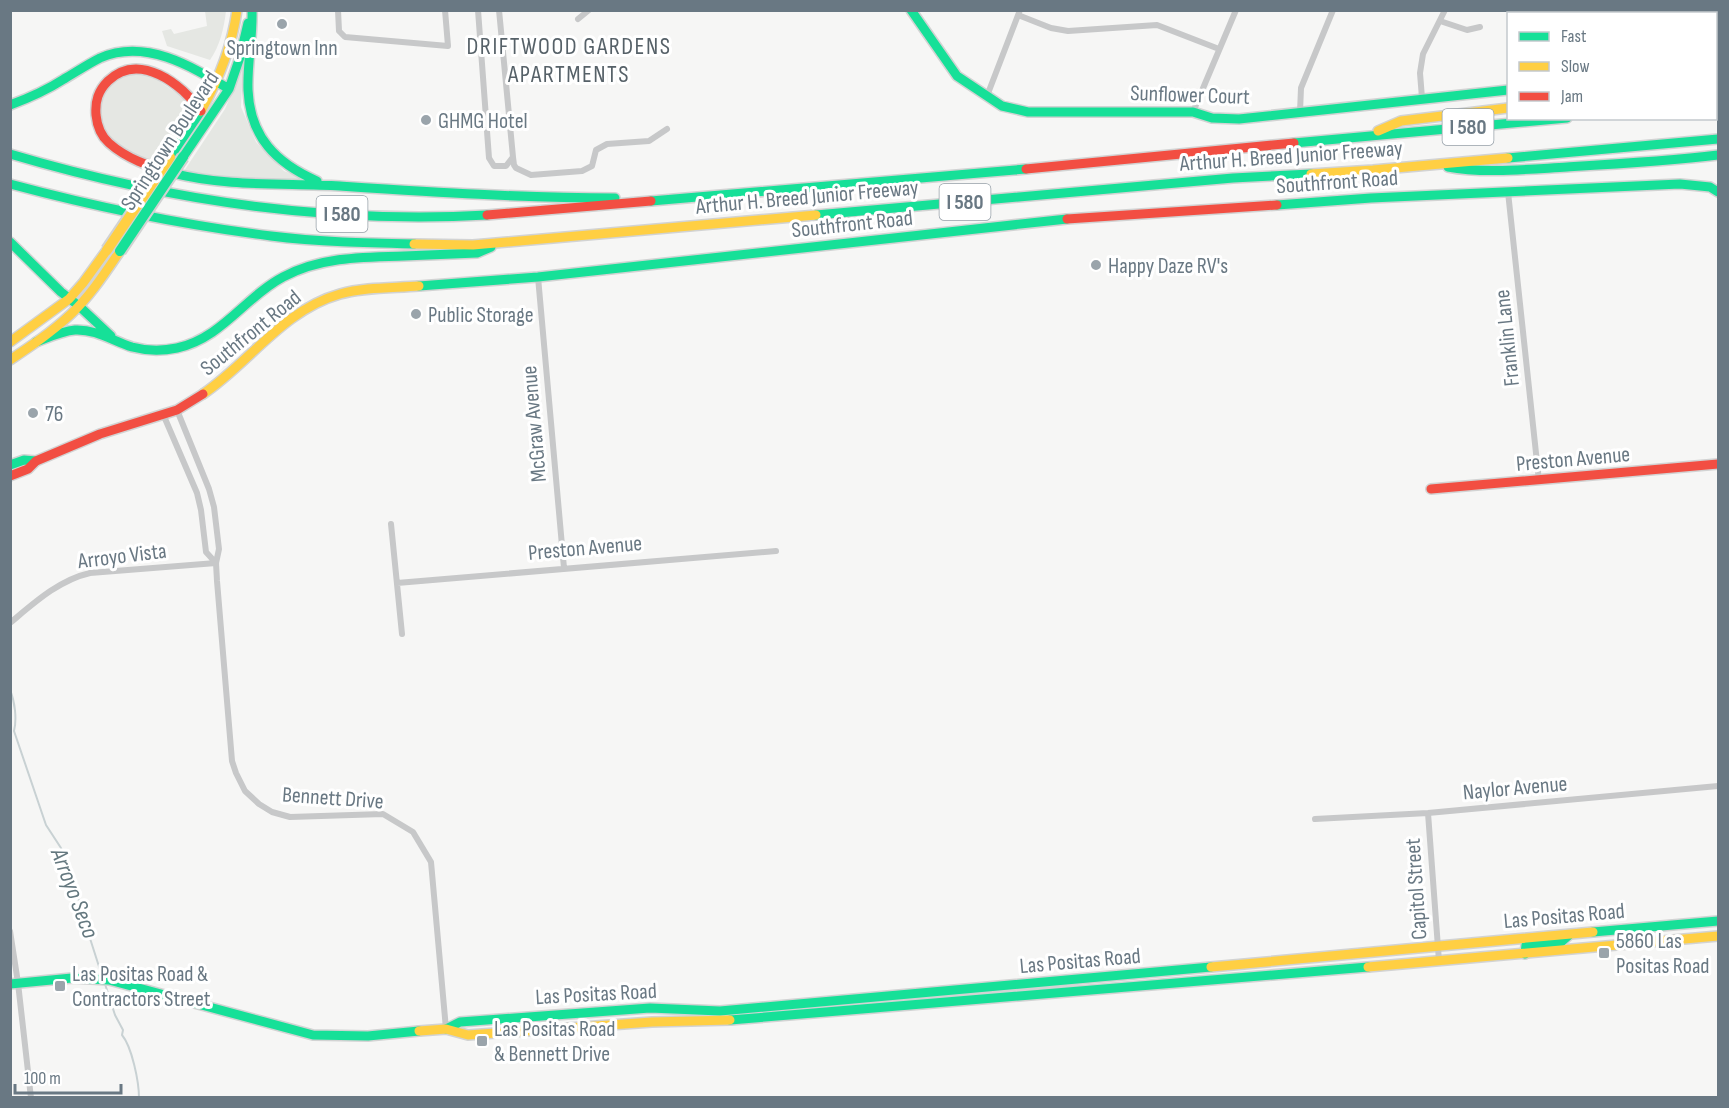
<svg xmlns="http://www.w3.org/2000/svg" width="1729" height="1108" font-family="'Sofia Sans Condensed',sans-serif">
	<rect width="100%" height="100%" fill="#f6f6f5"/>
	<path fill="#e5e7e3" d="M205 11H226C224 28 220 46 210 60L167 46 162 31 171 29 174 34 207 26Z
		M246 60 242 84 241 107 256 142 284 171 316 183 246 179 184 171 225 109Z
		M139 73 153 77 184 98C188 125 170 142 155 164L139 158 106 135 101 125 99 100 114 79Z"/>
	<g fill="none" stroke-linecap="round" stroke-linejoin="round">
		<path stroke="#c8d1d3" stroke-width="2" d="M10 690C15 702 17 719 14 731L46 825 61 848 78 895 80 907 102 976
			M105 984 115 1015 123 1030 122 1035C132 1047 139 1082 139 1098"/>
		<defs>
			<path id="fast" d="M252 10C253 37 247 63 248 90 250 137 276 163 317 181
				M911 10 957 76 1002 106 1028 112H1193L1212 118 1239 119 1508 90
				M1704 14 1706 10
				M1716 39 1718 37
				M229 89 240 57 248 23
				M10 105C29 98 47 90 64 79 76 72 88 64 100 58 145 38 191 66 229 89
				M1716 106H1718
				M1294 143 1567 118
				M10 154C165 200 326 224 487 215
				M170 157 201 111
				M183 157 229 89
				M1508 158 1718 139
				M1448 167C1483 174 1531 169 1567 167 1617 164 1668 161 1718 155
				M172 173C227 187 283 183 340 186 432 192 523 198 615 198
				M10 184C96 207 183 225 271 236 319 242 366 243 414 244
				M651 201 1026 169
				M1277 205 1371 198 1680 184 1710 187 1718 192
				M816 215 1233 178 1311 174
				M10 242 61 292 79 306 111 336
				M419 286 538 277 1067 219
				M36 342C49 337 62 331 75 330 96 329 113 341 132 347 147 351 163 351 177 348 222 338 245 297 283 277 320 257 362 257 404 256 428 255 453 254 477 253L491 247
				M10 465 24 460 36 461
				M1593 932 1718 921
				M1525 954 1526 945 1561 942 1569 935
				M10 984 72 978 109 980 313 1035 368 1036 419 1031
				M730 1020 1368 967
				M446 1029 460 1022 650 1008 720 1011 1211 967"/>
			<path id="slow" d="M1541 14 1543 10
				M1716 86H1718
				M201 111C219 79 232 47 237 10
				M1378 131 1401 121 1508 108
				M1311 174 1373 170 1508 158
				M414 244 473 245 816 215
				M10 342 69 299 83 283 107 250
				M10 360C31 346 52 332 71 314 90 296 105 273 120 251
				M203 394C250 362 283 310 340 294 365 287 393 288 419 286
				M1211 967 1593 932
				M1368 967 1718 936
				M419 1031 446 1029 468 1035 652 1022 730 1020"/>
			<path id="jam" d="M1026 169 1294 143
				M172 173C149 166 127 159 109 143 101 136 97 125 96 115 95 101 98 91 108 81 139 51 182 84 201 111
				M487 215 651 201
				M1067 219 1277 205
				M10 476 28 469 36 461 100 434 177 410 203 394
				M1431 489 1718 464"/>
		</defs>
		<use href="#fast" stroke="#d2d3d3" stroke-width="12"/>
		<use href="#slow" stroke="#d2d3d3" stroke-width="12"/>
		<use href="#jam" stroke="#d2d3d3" stroke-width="12"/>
		<path stroke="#c7c8c9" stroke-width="6" d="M338 10 339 31 345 37 448 46 445 10
			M478 10 489 158 494 166H506L513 157 499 10
			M1551 10 1558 14
			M1018 15 1051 28 1068 31 1157 25 1219 49
			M578 19 589 10
			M1440 21 1467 30 1480 27
			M987 96 1020 10
			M1422 98 1420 73 1423 54 1445 10
			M1193 112 1236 10
			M1300 112 1301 88 1333 10
			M513 157 514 165 516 168 531 175 582 171 592 166 596 150 607 144 649 141 667 129
			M1508 192 1539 481
			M538 277 564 568
			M177 410 209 489 214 507 219 549 216 563 217 581 232 761 236 773 245 791 259 804 272 812 290 817 383 814 413 832 431 862 446 1029
			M163 414 197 493 201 510 206 552 216 563
			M391 524 402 634
			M397 583 776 551
			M10 623C34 603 59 580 90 573L216 563
			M1428 813 1439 961
			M1315 819 1428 813 1718 786
			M10 931 18 983 31 1098"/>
		<use href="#fast" stroke="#16e098" stroke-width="9"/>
		<use href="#slow" stroke="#ffcf43" stroke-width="9"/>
		<use href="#jam" stroke="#f24e42" stroke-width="9"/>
		<defs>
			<path id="fast-bridge" d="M120 251 183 157"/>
			<path id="slow-bridge" d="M107 250 170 157"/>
		</defs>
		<use href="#fast-bridge" stroke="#d1d2d2" stroke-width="14" stroke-linecap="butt"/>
		<use href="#slow-bridge" stroke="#d1d2d2" stroke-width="14" stroke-linecap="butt"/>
		<use href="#fast-bridge" stroke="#16e098" stroke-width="10"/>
		<use href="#slow-bridge" stroke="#ffcf43" stroke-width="10"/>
	</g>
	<g fill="#9aa4ab" stroke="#fff" stroke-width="2">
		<circle cx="282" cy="24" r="6"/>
		<circle cx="426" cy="120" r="6"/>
		<circle cx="1096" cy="265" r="6"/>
		<circle cx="416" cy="314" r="6"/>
		<circle cx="33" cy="413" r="6"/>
		<rect x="1598" y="947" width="12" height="12" rx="3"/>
		<rect x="54" y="980" width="12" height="12" rx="3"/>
		<rect x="476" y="1035" width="12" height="12" rx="3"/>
	</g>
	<g text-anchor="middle" stroke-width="6" stroke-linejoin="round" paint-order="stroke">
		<g fill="#fff" stroke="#96a0a8" stroke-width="1.5">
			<rect x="1442.5" y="109" width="51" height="36" rx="4.5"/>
			<rect x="939.5" y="184" width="51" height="36" rx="4.5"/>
			<rect x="316.5" y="196" width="51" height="36" rx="4.5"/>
		</g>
		<g font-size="21" font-weight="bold" fill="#697883">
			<text x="1468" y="134">I 580</text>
			<text x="965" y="209">I 580</text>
			<text x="342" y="221">I 580</text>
		</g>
		<g font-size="22" fill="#697883" stroke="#fff" text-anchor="start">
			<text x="282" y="55" text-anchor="middle">Springtown Inn</text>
			<text x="438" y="128">GHMG Hotel</text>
			<text x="1108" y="273">Happy Daze RV's</text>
			<text x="428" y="322">Public Storage</text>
			<text x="45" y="421">76</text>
			<text x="1616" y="948">5860 Las<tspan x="1616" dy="25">Positas Road</tspan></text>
			<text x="72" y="981">Las Positas Road &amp;<tspan x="72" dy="25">Contractors Street</tspan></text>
			<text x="494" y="1036">Las Positas Road<tspan x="494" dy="25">&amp; Bennett Drive</tspan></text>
		</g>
		<g font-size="22" fill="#697883" stroke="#fff">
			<text transform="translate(1190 94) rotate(2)" y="8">Sunflower Court</text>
			<text transform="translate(169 140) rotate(-57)" y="8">Springtown Boulevard</text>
			<text transform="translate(1291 155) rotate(-4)" y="8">Arthur H. Breed Junior Freeway</text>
			<text transform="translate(1337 181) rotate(-4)" y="8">Southfront Road</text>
			<text transform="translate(807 196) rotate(-5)" y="8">Arthur H. Breed Junior Freeway</text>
			<text transform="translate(852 223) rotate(-6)" y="8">Southfront Road</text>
			<text transform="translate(250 332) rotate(-39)" y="8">Southfront Road</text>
			<text transform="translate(1506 338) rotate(-96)" y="8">Franklin Lane</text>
			<text transform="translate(533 424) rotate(-95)" y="8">McGraw Avenue</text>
			<text transform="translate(1573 458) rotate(-5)" y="8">Preston Avenue</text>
			<text transform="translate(585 547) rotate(-5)" y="8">Preston Avenue</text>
			<text transform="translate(122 555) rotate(-7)" y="8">Arroyo Vista</text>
			<text transform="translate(1515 787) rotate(-5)" y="8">Naylor Avenue</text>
			<text transform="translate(333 797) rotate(4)" y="8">Bennett Drive</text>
			<text transform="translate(1415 889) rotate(-94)" y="8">Capitol Street</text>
			<text transform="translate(1564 915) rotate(-5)" y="8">Las Positas Road</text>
			<text transform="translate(1080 960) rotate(-5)" y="8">Las Positas Road</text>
			<text transform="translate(596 993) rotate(-3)" y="8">Las Positas Road</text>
		</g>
		<g font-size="24" letter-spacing="1.5" fill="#566168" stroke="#fff">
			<text x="569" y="54">DRIFTWOOD GARDENS<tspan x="569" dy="28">APARTMENTS</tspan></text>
		</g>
		<g font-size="24" font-style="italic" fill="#64787f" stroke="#fff">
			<text transform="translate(75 893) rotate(69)" y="8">Arroyo Seco</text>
		</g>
	</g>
	<rect width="1729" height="1108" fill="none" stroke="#697883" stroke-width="24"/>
	<rect x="1507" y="12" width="210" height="108" fill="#ffffff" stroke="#c3c9cd" stroke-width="1.5"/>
	<rect x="1519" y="32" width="30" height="9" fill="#16e098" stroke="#c3c9cd" stroke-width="1.5"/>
	<text x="1561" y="42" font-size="18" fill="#697883">Fast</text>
	<rect x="1519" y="62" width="30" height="9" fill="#ffcf43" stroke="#c3c9cd" stroke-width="1.5"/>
	<text x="1561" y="72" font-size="18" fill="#697883">Slow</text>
	<rect x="1519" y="92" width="30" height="9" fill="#f24e42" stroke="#c3c9cd" stroke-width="1.5"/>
	<text x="1561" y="102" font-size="18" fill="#697883">Jam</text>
	<path d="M15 1084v9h106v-9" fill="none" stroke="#697883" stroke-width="3"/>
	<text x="24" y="1084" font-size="18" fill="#697883" stroke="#ffffff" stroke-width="4.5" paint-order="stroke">100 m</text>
</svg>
